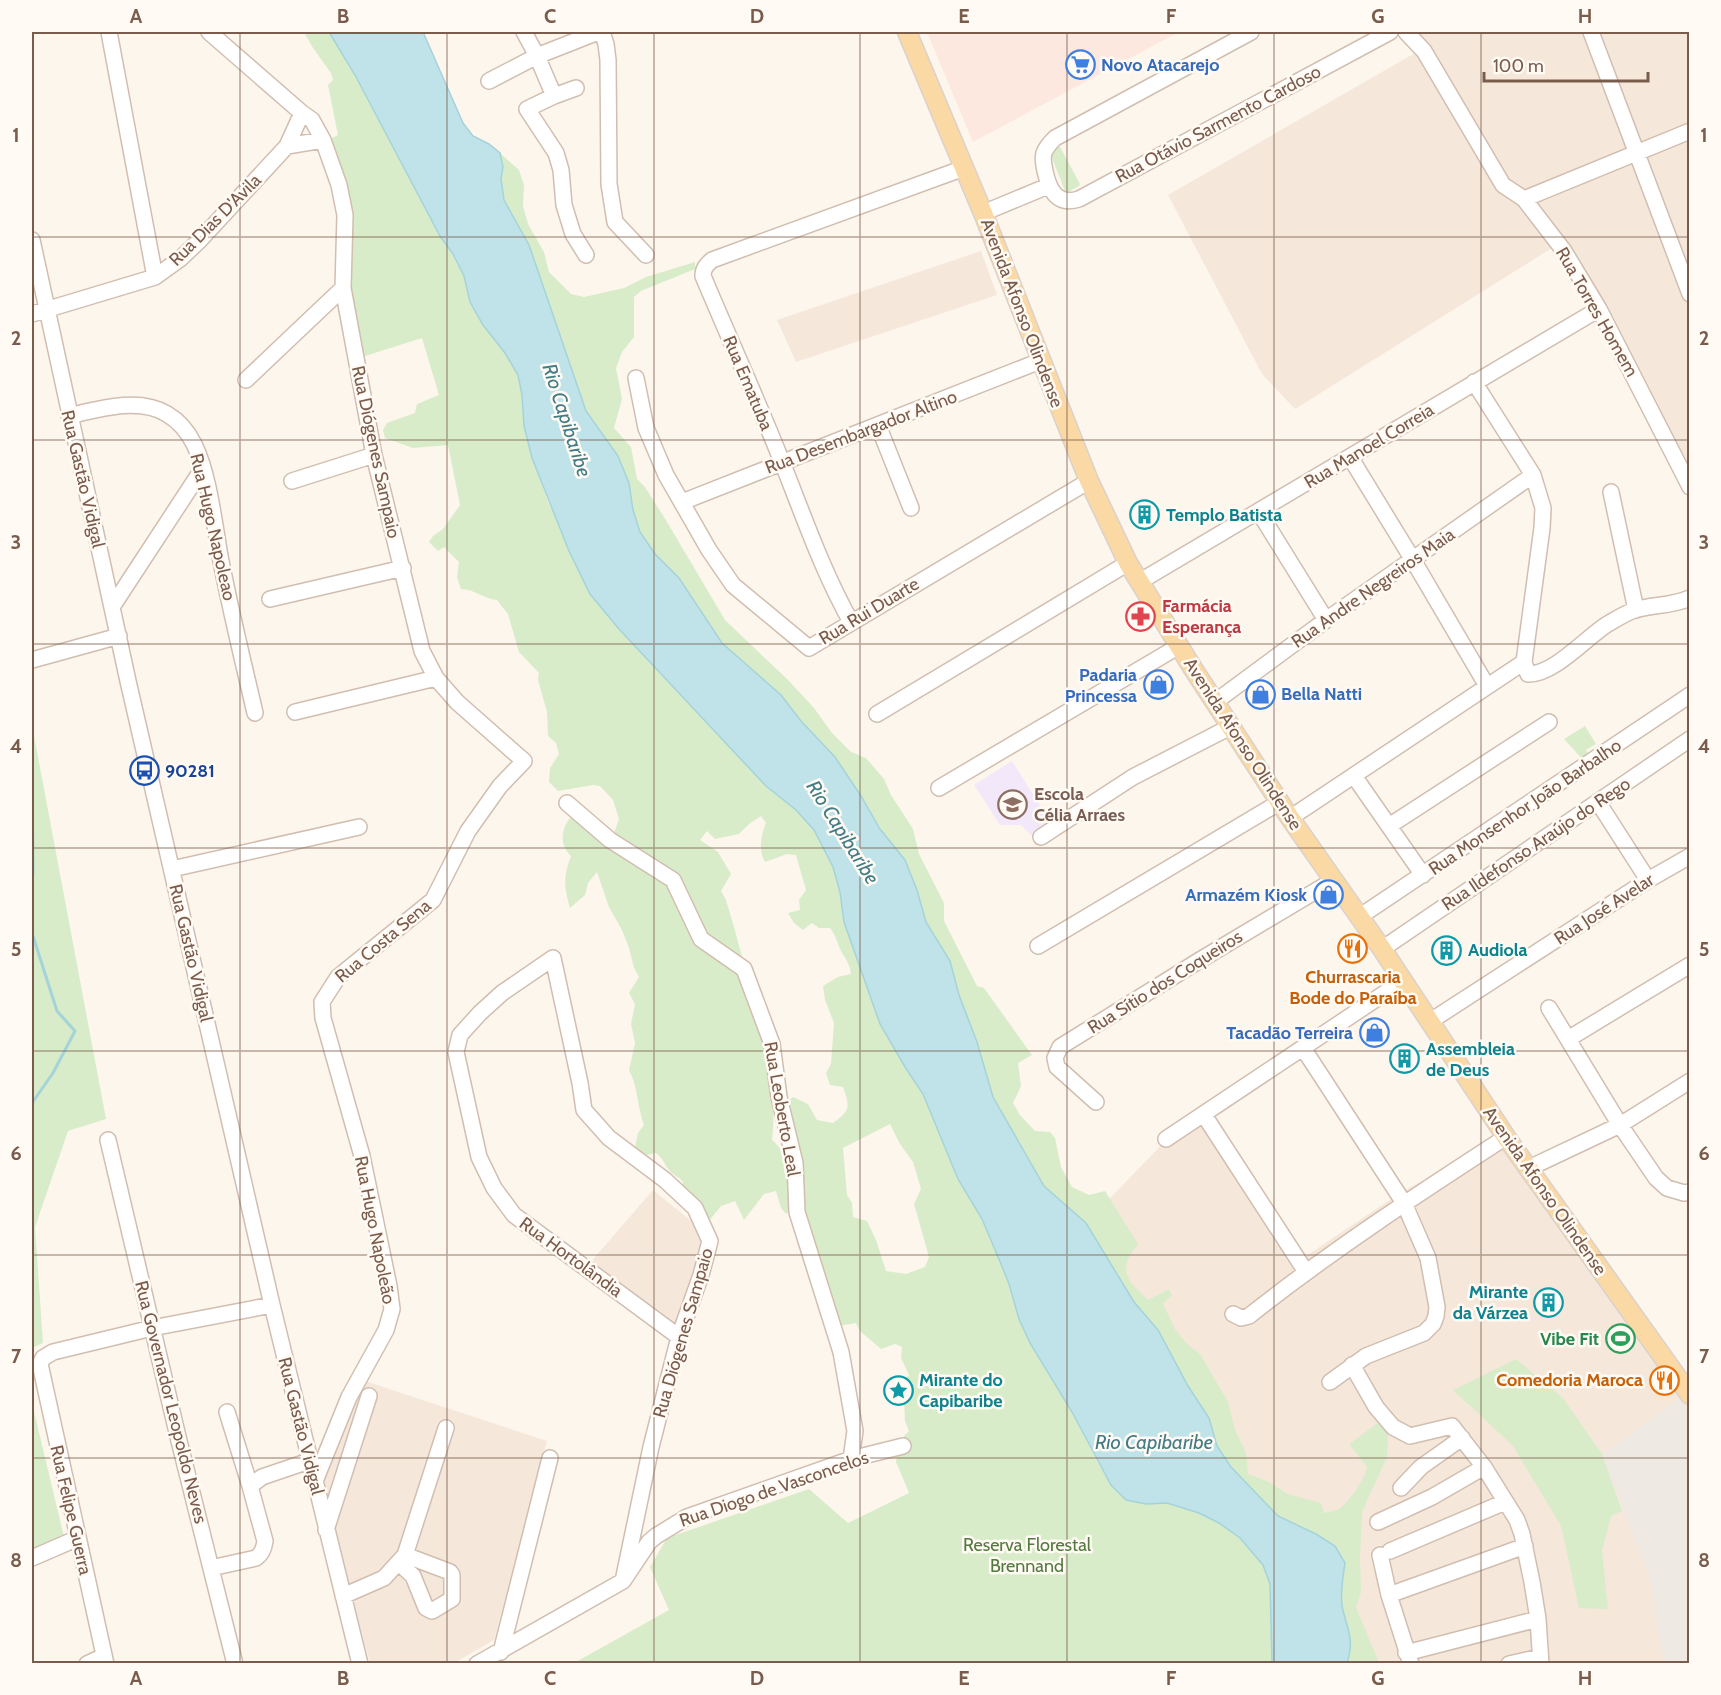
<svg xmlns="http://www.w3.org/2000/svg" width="1721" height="1695" font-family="Cabin,sans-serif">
	<rect width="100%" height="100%" fill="#fdf6ec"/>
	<path fill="#f5e8da" d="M1408 32H1689V481L1563 241 1295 409 1262 374 1168 195 1422 49Z
		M981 251 997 295 796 362 777 320Z
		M1203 1102 1303 1258 1403 1191 1506 1137 1689 1391V1663H1347L1352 1649 1086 1223Z
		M653 1190 690 1220 702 1237 704 1248 676 1330 588 1265Z
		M362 1380 547 1441 494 1640 454 1663H370L321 1483Z"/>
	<path fill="#fde8e0" d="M927 32H1179L973 142Z"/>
	<path fill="#efe9e4" d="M1679 1399 1689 1414V1663H1664L1650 1579 1602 1454Z"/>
	<path fill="#f3e8fa" d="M1012 761 1051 823 1032 836 1021 825H1000L974 785Z"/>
	<path fill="#d8ecc9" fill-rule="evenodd" d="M304 32H329L355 75 440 236 453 254 464 276 470 302 483 325 505 353 518 375 522 395 524 426 532 458 549 504 619 629 766 786 796 810 814 830 833 867 840 892 844 922 868 987 905 1067 923 1094 958 1179 982 1219 1009 1284 1019 1319 1030 1343 1072 1412 1097 1461 1111 1485 1146 1504 1167 1503 1199 1513 1219 1523 1240 1538 1263 1565 1270 1584 1272 1663H574L669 1610 650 1567 667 1538 809 1489 848 1523 909 1493 896 1462 897 1454 904 1452V1436L909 1431 905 1421 903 1382 909 1375 901 1358 902 1347 895 1344 881 1349 860 1331 856 1323 838 1326 802 1211 786 1103 793 1097 808 1104 817 1120 833 1123C851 1110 850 1107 843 1087L830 1085 826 1073 831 1064 834 1023 825 1000 823 986 838 977 851 974C850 964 846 960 841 951 837 943 836 935 830 928H819L812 923 803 930 794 923 788 913 800 910 799 900 806 890 796 855 787 854 765 862C758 851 761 835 766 823L761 816 749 824 739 834 715 839 707 831 700 840 718 852 731 874 721 891 726 900C736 932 744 965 753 998 765 1044 778 1092 772 1140 791 1155 791 1186 793 1209L786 1214 781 1208 776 1191 764 1194 744 1220 735 1201 721 1206 709 1221 681 1189 683 1182C679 1176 674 1176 670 1171 664 1165 665 1160 656 1153L646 1155 635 1147 638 1133 644 1125C637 1106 638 1087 629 1070L635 1043 631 1024 635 1004 629 993 639 977 634 968 629 948 622 930 609 907 597 872 588 883 585 895 570 908C564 887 563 877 571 856 558 843 561 827 574 813L613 836 619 819 613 800 600 786 593 785 558 791 549 782 550 768 559 754 556 743 548 736 547 712 538 680 539 673 519 652 508 614 497 600C484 599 474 589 461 589L457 578 459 562 444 547 438 551 429 542 433 536 443 529 460 505 448 445 413 448 385 438 383 430 387 423 415 413 417 404 439 395 422 338 362 357 349 288 353 238 348 202 330 139 338 135 328 85 333 80 331 73 313 48ZM890 1124 900 1144 913 1162 921 1189 914 1204 929 1257 925 1267 906 1274 886 1271 876 1240 867 1221 853 1217 852 1203 847 1195 843 1148Z
		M1057 146 1060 147 1080 184 1079 186 1068 192 1065 191 1050 153Z
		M500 153 519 170 524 185 523 206 528 224 544 252 549 272 571 294 584 297 624 288 646 277 695 262V269L641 291 634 297V337L622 352 616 368 622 399 614 428 631 447 637 479 645 487 667 522 725 620 788 680 814 708 832 733 851 752 866 758 884 779 891 795 913 829 919 854 944 903V921L977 986 984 988 1032 1055 1018 1063 1021 1086 1013 1103 1020 1115 1035 1131 1050 1132 1055 1138 1061 1167 1072 1187 1089 1195 1105 1191 1138 1244C1117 1270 1126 1279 1148 1300L1169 1289 1172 1295 1163 1304 1175 1329 1186 1343 1200 1354 1228 1402 1235 1430 1246 1453 1248 1474 1269 1482 1288 1494 1321 1503 1324 1513C1328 1512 1335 1511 1339 1509 1349 1502 1365 1479 1367 1467L1349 1444 1379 1422 1388 1431 1387 1457 1362 1512 1360 1559 1361 1592 1356 1607 1379 1663H1347C1355 1638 1347 1630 1342 1606 1340 1592 1343 1577 1345 1563L1335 1546 1316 1534 1278 1516 1231 1467 1217 1446 1209 1418 1188 1386 1158 1330 1134 1302 1086 1223 1044 1186 993 1097 977 1042 959 995 950 961 926 922 917 890 861 796 781 695 722 643 679 578 655 554 640 532 633 510 629 483 618 456 586 411 529 245 504 200 501 179 503 167Z
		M32 725 106 1119 68 1131 35 1227 43 1343 32 1348Z
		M1585 726 1596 744 1586 750 1592 760 1585 762 1564 739Z
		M1516 1359 1563 1398 1602 1454 1622 1511 1611 1516 1602 1551 1608 1609 1579 1608 1561 1526 1513 1446 1453 1390Z
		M32 1403 64 1537 32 1553Z"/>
	<path fill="#bfe3e8" stroke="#a5d3da" stroke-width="1.5" d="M329 32H423L463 123 473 136 489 144 500 153 503 167 501 179 504 200 529 245 586 411 618 456 629 483 633 510 640 532 655 554 679 578 722 643 781 695 801 721 835 757 861 796 880 829 905 860 917 890 926 922 950 961 959 995 977 1042 993 1097 1044 1186 1086 1223 1134 1302 1158 1330 1188 1386 1209 1418 1217 1446 1231 1467 1278 1516 1316 1534 1335 1546 1345 1563C1343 1577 1340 1592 1342 1606 1347 1630 1355 1638 1347 1663H1272L1270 1584 1263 1565 1240 1538 1219 1523 1199 1513 1167 1503 1146 1504 1126 1500 1111 1485 1072 1412 1030 1343 1019 1319 1009 1284 1001 1264 982 1219 958 1179 923 1094 905 1067 880 1024 844 922 840 892 833 867 814 830 796 810 766 786 619 629 590 594 569 551 532 458 524 426 522 395 518 375 505 353 483 325 470 302 464 276 453 254 440 236 355 75Z"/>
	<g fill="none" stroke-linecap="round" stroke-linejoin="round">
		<path stroke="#a5d3da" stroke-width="3" d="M32 778 33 871 32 883
			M32 933 57 1011 75 1031 53 1073 32 1103"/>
		<defs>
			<path id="minor" d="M109 32 155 277
				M209 32 302 113 312 120 323 140
				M524 32 537 56 554 96
				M602 32 606 44 608 60 609 184 615 222 646 255
				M1251 32 1055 138C1051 142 1046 147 1044 153 1042 159 1044 165 1045 171 1049 190 1057 206 1079 199L1390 32
				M1406 32 1424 51 1503 185 1524 199 1564 251 1599 309 1690 487
				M1591 32 1690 294
				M489 81 537 56 598 32
				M576 88 554 96 527 109 556 153 561 170 564 205 573 234 586 255
				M287 146 323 140 339 185 345 215 343 288 374 455 422 651 436 678 457 702 524 761 500 786 468 831 433 900 338 977 322 1002 323 1018 362 1156 389 1286 392 1309 386 1330 349 1397 315 1481
				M1524 199 1690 131
				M983 213 1048 186
				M32 240 128 681 272 1305 360 1664
				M32 314 155 277 180 259 200 240 287 146 302 113
				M636 378 646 428 666 475 709 550 733 585 809 648 1089 481
				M246 380 343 288
				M1474 382 1533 475 1543 508 1542 528 1524 662 1528 674C1553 675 1585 639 1606 625 1615 620 1625 613 1635 610 1653 604 1669 607 1690 598
				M69 416C99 409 139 397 167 414 179 421 188 432 194 444 209 474 214 522 220 556 230 609 243 661 255 713
				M878 425 911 508
				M1350 457 1413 560 1487 686
				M292 481 374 455
				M1611 492 1636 610
				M682 502 1040 361
				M1259 512 1326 620
				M1139 582 1599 309
				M270 599 403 568
				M112 607 203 468
				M851 622C822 570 804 517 782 462 757 399 729 338 703 276 703 269 706 265 712 260L964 168
				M32 660 119 636
				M1215 702 1326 620 1533 475
				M295 712 436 678
				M877 714 1128 563
				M1354 776 1423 875
				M939 788 1179 646
				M1598 802 1648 880
				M567 803 610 840 673 880 701 939 744 969 772 1044 779 1097 795 1163 797 1212 841 1352 855 1431 851 1459
				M1290 818 1524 662
				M1389 826 1549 722
				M1041 837 1133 777 1232 726
				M172 869 359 827
				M1359 917 1690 695
				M1038 946 1280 802
				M1382 949 1690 739
				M1549 1008 1620 1125 1656 1178 1667 1188 1684 1193 1690 1192
				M1429 1022 1648 880 1690 856
				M1568 1039 1690 965
				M1303 1048 1404 1203 1428 1258 1437 1307 1436 1316 1433 1324 1424 1333 1366 1356 1330 1382
				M1096 1102 1057 1067 1055 1058 1060 1047 1200 960 1334 880
				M1204 1115 1306 1272
				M1166 1139 1403 981
				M108 1140 179 1441 235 1664
				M1527 1169 1620 1125 1690 1081
				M1233 1314 1241 1318 1249 1316C1331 1251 1418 1194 1506 1137
				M1352 1365 1376 1407 1393 1427 1410 1436 1452 1426 1484 1467 1517 1520 1522 1534 1532 1582 1538 1619 1541 1664
				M227 1412 250 1486
				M1401 1488 1421 1467 1462 1438
				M1378 1522 1432 1497 1484 1467
				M326 1530 369 1396
				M1390 1551 1505 1502
				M1380 1555 1389 1595 1411 1664
				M32 1558 78 1538
				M399 1563 413 1576 426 1608 432 1611 452 1599V1575L450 1572 405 1555
				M211 1568 256 1558C262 1554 264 1549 265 1541L250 1486 262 1477 309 1461
				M623 1581 651 1447 679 1337 701 1275 710 1241 695 1208 665 1180 609 1138 584 1110 580 1083 553 958 502 993 480 1013 460 1035 456 1052 479 1157 494 1188 514 1215 679 1337
				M1389 1595 1525 1546
				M343 1596 384 1578 405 1555 446 1428
				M501 1652 550 1458
				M1406 1653 1538 1619
				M87 1664 104 1656
				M106 1664 40 1364 43 1358 53 1352 152 1328 272 1305
				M477 1664 623 1581 649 1542 656 1536 687 1517 851 1459 903 1446
				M1509 1664 1540 1657"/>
			<path id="major" d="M907 32 983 213 1089 481 1128 563 1192 667 1290 818 1382 949 1506 1137 1690 1395"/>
		</defs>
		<use href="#minor" stroke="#d1beb0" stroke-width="18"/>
		<use href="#major" stroke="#dad1cd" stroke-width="21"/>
		<use href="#minor" stroke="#fff" stroke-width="15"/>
		<use href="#major" stroke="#fbd9a5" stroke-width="18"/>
	</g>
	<path fill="none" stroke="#7a5c4d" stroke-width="1.5" stroke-opacity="0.55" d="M240 32V1664M447 32V1664M654 32V1664M860 32V1664M1067 32V1664M1274 32V1664M1481 32V1664M32 237H1690M32 440H1690M32 644H1690M32 848H1690M32 1051H1690M32 1255H1690M32 1458H1690"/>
	<defs>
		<symbol id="supermarket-ring" viewBox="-11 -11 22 22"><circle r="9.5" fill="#fffaf3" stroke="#3f7fe0" stroke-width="1.5"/><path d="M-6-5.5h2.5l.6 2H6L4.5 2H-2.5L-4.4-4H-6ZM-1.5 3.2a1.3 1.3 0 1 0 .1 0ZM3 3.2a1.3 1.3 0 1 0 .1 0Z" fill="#3f7fe0"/></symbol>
		<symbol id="building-ring" viewBox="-11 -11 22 22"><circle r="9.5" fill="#fffaf3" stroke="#0f9aa8" stroke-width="1.5"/><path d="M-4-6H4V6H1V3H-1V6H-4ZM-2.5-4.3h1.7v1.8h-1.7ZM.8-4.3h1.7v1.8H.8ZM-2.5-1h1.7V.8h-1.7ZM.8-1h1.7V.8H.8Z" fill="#0f9aa8"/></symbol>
		<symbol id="pharmacy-ring" viewBox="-11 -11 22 22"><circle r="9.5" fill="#fffaf3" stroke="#e0444e" stroke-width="1.5"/><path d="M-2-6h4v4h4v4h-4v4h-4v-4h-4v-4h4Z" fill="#e0444e"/></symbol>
		<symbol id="shop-ring" viewBox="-11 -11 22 22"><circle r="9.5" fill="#fffaf3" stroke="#3f7fe0" stroke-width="1.5"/><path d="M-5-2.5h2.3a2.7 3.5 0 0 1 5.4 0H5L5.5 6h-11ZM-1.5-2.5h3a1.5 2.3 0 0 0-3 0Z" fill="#3f7fe0"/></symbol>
		<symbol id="bus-ring" viewBox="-11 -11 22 22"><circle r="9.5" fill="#fffaf3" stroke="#1a4fb4" stroke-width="1.5"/><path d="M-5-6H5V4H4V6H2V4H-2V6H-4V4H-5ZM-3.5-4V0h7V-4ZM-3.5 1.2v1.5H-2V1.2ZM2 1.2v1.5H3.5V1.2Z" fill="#1a4fb4"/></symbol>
		<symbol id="school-ring" viewBox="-11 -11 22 22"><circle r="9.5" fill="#fffaf3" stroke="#8d6e63" stroke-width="1.5"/><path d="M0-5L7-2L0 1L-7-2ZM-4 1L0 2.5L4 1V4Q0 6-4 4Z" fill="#8d6e63"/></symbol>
		<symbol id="restaurant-ring" viewBox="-11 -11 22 22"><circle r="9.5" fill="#fffaf3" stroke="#e8710a" stroke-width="1.5"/><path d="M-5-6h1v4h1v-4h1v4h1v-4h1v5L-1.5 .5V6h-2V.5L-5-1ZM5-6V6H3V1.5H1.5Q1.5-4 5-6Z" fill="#e8710a"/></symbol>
		<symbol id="stadium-ring" viewBox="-11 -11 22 22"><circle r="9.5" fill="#fffaf3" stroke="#2e9e5b" stroke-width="1.5"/><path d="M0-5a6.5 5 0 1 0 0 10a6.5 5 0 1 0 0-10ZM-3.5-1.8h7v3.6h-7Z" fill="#2e9e5b"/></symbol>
		<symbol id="sight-ring" viewBox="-11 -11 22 22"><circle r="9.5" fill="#fffaf3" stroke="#0f9aa8" stroke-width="1.5"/><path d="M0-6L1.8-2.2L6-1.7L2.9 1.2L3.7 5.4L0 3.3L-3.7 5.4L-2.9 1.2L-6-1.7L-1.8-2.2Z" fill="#0f9aa8"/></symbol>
	</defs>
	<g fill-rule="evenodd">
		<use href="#supermarket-ring" x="1064" y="48" width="33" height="33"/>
		<use href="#building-ring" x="1128" y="498" width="33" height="33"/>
		<use href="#pharmacy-ring" x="1124" y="600" width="33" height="33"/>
		<use href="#shop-ring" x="1142" y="668" width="33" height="33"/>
		<use href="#shop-ring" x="1244" y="678" width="33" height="33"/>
		<use href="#bus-ring" x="128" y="754" width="33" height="33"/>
		<use href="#school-ring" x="996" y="788" width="33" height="33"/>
		<use href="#shop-ring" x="1312" y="878" width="33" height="33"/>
		<use href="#restaurant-ring" x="1336" y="932" width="33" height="33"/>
		<use href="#building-ring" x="1430" y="934" width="33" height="33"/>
		<use href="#shop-ring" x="1358" y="1016" width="33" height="33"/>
		<use href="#building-ring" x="1388" y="1042" width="33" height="33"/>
		<use href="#building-ring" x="1532" y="1286" width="33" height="33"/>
		<use href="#stadium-ring" x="1604" y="1322" width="33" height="33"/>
		<use href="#restaurant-ring" x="1648" y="1364" width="33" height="33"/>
		<use href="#sight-ring" x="882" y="1374" width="33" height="33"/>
	</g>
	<g text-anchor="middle" stroke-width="5" stroke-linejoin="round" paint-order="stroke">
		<g font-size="18" font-weight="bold" fill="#366cbe" stroke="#fffaf3" text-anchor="end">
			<text x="1101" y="71" text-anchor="start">Novo Atacarejo</text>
			<text x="1137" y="681">Padaria<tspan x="1137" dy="21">Princessa</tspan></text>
			<text x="1281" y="700" text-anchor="start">Bella Natti</text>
			<text x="1307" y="901">Armazém Kiosk</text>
			<text x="1353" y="1039">Tacadão Terreira</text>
		</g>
		<g font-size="18" fill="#7a5c4d" stroke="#fffaf3">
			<text transform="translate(1218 124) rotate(-28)" y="6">Rua Otávio Sarmento Cardoso</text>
			<text transform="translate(215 220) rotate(-45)" y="6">Rua Dias D'Avila</text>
			<text transform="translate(1597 312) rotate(60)" y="6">Rua Torres Homem</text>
			<text transform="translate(1022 313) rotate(69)" y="6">Avenida Afonso Olindense</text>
			<text transform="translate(748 383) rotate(67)" y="6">Rua Ematuba</text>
			<text transform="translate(861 432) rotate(-21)" y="6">Rua Desembargador Altino</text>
			<text transform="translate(1369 446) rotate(-31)" y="6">Rua Manoel Correia</text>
			<text transform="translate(376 452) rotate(78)" y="6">Rua Diógenes Sampaio</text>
			<text transform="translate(83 479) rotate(77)" y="6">Rua Gastão Vidigal</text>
			<text transform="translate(213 527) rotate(77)" y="6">Rua Hugo Napoleao</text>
			<text transform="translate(1373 588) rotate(-35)" y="6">Rua Andre Negreiros Maia</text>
			<text transform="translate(869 611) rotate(-31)" y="6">Rua Rui Duarte</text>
			<text transform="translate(1243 744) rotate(57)" y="6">Avenida Afonso Olindense</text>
			<text transform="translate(1525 807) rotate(-34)" y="6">Rua Monsenhor João Barbalho</text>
			<text transform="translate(1536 844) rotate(-34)" y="6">Rua Ildefonso Araújo do Rego</text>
			<text transform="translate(1604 909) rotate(-33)" y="6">Rua José Avelar</text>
			<text transform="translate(383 941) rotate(-40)" y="6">Rua Costa Sena</text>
			<text transform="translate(191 953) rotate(77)" y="6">Rua Gastão Vidigal</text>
			<text transform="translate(1165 982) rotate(-32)" y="6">Rua Sítio dos Coqueiros</text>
			<text transform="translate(782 1109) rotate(80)" y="6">Rua Leoberto Leal</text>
			<text transform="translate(1545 1191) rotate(55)" y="6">Avenida Afonso Olindense</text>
			<text transform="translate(375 1230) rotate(79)" y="6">Rua Hugo Napoleão</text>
			<text transform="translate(571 1257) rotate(36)" y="6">Rua Hortolândia</text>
			<text transform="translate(683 1333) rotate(-74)" y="6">Rua Diógenes Sampaio</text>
			<text transform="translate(171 1402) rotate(76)" y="6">Rua Governador Leopoldo Neves</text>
			<text transform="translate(301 1426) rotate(76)" y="6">Rua Gastão Vidigal</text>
			<text transform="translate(774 1489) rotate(-19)" y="6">Rua Diogo de Vasconcelos</text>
			<text transform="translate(71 1510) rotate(77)" y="6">Rua Felipe Guerra</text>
		</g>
		<g font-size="18" font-weight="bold" fill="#0d838f" stroke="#fffaf3" text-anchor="start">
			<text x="1166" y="521">Templo Batista</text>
			<text x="1468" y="956">Audiola</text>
			<text x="1426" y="1055">Assembleia<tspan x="1426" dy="21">de Deus</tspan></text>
			<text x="1528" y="1298" text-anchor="end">Mirante<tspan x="1528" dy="21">da Várzea</tspan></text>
			<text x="919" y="1386">Mirante do<tspan x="919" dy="21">Capibaribe</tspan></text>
		</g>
		<g font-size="18" font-weight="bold" fill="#be3a42" stroke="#fffaf3" text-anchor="start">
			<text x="1162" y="612">Farmácia<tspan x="1162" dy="21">Esperança</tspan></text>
		</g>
		<g font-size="18" font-weight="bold" fill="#164399" stroke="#fffaf3" text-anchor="start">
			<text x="165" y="777">90281</text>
		</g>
		<g font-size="18" font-weight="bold" fill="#785e54" stroke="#fffaf3" text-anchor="start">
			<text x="1034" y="800">Escola<tspan x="1034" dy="21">Célia Arraes</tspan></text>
		</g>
		<g font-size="18" font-weight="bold" fill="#c56008" stroke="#fffaf3">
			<text x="1353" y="983">Churrascaria<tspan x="1353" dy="21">Bode do Paraíba</tspan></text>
			<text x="1643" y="1386" text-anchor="end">Comedoria Maroca</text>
		</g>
		<g font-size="18" font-weight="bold" fill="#27864d" stroke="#fffaf3" text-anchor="end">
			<text x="1599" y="1345">Vibe Fit</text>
		</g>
		<g font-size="18" fill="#537a41" stroke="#fffaf3">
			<text x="1027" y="1551">Reserva Florestal<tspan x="1027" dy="21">Brennand</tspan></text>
		</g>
		<g font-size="20" font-style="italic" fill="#437c86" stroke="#fffaf3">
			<text transform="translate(567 420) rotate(72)" y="7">Rio Capibaribe</text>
			<text transform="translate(843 832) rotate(58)" y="7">Rio Capibaribe</text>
			<text x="1154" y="1449">Rio Capibaribe</text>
		</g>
	</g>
	<rect width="1721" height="1695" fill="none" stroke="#fffaf3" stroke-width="66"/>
	<path d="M1484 72v9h164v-9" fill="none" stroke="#7a5c4d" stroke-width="3"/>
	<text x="1493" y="72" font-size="18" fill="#7a5c4d" stroke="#fffaf3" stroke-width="4.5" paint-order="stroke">100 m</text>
	<rect x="33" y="33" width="1655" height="1629" fill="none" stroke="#7a5c4d" stroke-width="2"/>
	<g font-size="20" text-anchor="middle" font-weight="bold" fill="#7a5c4d">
		<text x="136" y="23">A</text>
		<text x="343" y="23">B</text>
		<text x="550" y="23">C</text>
		<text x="757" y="23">D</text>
		<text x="964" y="23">E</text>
		<text x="1171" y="23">F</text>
		<text x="1378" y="23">G</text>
		<text x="1585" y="23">H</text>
		<text x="16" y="142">1</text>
		<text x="1704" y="142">1</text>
		<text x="16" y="345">2</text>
		<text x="1704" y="345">2</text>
		<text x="16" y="549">3</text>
		<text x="1704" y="549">3</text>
		<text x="16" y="753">4</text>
		<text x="1704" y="753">4</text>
		<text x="16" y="956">5</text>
		<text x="1704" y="956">5</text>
		<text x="16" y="1160">6</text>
		<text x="1704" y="1160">6</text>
		<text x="16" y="1363">7</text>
		<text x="1704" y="1363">7</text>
		<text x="16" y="1567">8</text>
		<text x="1704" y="1567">8</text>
		<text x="136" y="1685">A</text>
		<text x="343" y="1685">B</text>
		<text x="550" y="1685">C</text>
		<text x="757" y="1685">D</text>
		<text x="964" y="1685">E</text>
		<text x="1171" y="1685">F</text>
		<text x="1378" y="1685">G</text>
		<text x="1585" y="1685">H</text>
	</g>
</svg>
